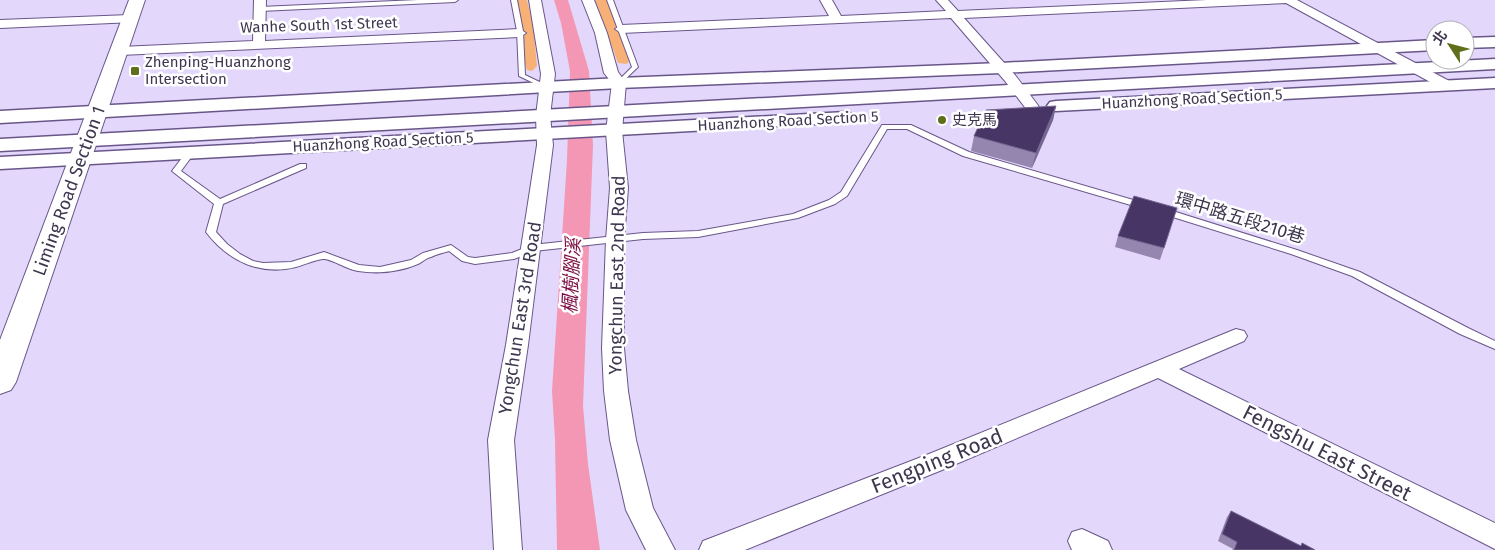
<svg xmlns="http://www.w3.org/2000/svg" width="1495" height="550" font-family="'Fira Sans','Noto Sans TC',sans-serif">
	<rect width="100%" height="100%" fill="#e3d8fb"/>
	<path fill="#f7b075" d="M517 0H527L533 24 537 66 532 71 527 70 525 64 524 39Z
		M595 0H607L629 61 627 64 618 63Z"/>
	<path fill="#f497b4" d="M554 0H568L589 71 593 145 583 406 588 464 600 550H557L555 440 552 391 567 160 570 71 561 23Z"/>
	<g fill="none" stroke-linecap="round" stroke-linejoin="round">
		<defs>
			<path id="service" d="M418 0H458L455 2 260 11 257 9 260 7Z
				M511 0H517L523 31 525 75 548 86V88H544L519 76 517 31Z
				M607 0H613L638 67 619 85 616 83 632 67Z
				M882 125H911L969 152 1147 204 1148 206 1147 208H1141L963 156 907 129H887L847 196 835 204 798 218 698 237 643 239 534 251 514 259 475 264 462 261 449 251C443 253 437 254 431 257 426 258 422 262 418 264 399 272 377 274 358 271 346 269 336 261 325 259 320 258 303 265 296 267 260 276 228 261 206 232L214 204 172 171 188 150H194L195 152 181 171 220 199 300 164H306V168L223 204 216 232 227 244 240 254 253 261 263 263 291 262 324 252 359 265 380 267 411 260 423 253 451 245 468 257 475 258 512 253 532 245 643 233 698 231 793 214 829 200 841 192Z
				M1163 208 1297 250 1360 272 1468 328 1495 341V349L1460 334 1352 276 1291 254 1160 213 1159 211Z"/>
			<path id="minor" d="M254 0H266L265 41 520 29 526 33 520 37 120 55 114 51 120 47 253 41Z
				M529 0H541L555 74 550 116 553 145 528 345 514 440 522 550H494L488 440 506 345 537 145 536 116 541 74Z
				M582 0H594L607 33 618 72 626 83 622 131 628 188 624 240V348L628 391 636 440 653 508 675 550H646L626 510 610 440 604 391 602 348 606 240 610 188 606 131 612 83 604 73 595 33Z
				M820 0H832L841 16 946 11 936 0H948L958 11 1207 0H1297L1453 83 1455 86 1453 89H1443L1286 3 964 18 1015 75 1037 104 1039 107 1037 110H1027L1005 81 951 18 621 33 615 29 621 25 829 16Z
				M130 15 134 16 136 19 134 22 0 28V20Z
				M1236 329 1244 331 1247 336 1244 341 1179 369 1495 523V549L1158 378 942 470 745 550H699L703 541 924 456Z
				M1082 529 1108 541 1112 550H1072L1068 541 1072 532Z"/>
			<path id="tertiary" d="M1495 37V47L1465 48V38Z
				M1435 40V50L1001 73 619 88 0 123V111L619 78 1001 63Z
				M1495 59V69L0 151V139Z
				M1495 78V88L1056 111 1050 110 1047 106 1050 102 1056 101Z
				M846 112 853 114 855 118 853 122 0 169V157Z"/>
			<path id="secondary" d="M129 0H145L16 382 11 390 0 394V340Z"/>
		</defs>
		<use href="#service" stroke="#695689" stroke-width="2"/>
		<use href="#minor" stroke="#695689" stroke-width="2"/>
		<use href="#tertiary" stroke="#695689" stroke-width="3"/>
		<use href="#secondary" stroke="#695689" stroke-width="2"/>
		<use href="#service" fill="#fff" fill-rule="evenodd"/>
		<use href="#minor" fill="#fff" fill-rule="evenodd"/>
		<use href="#tertiary" fill="#fff" fill-rule="evenodd"/>
		<use href="#secondary" fill="#fff" fill-rule="evenodd"/>
	</g>
	<path fill="#9586b0" d="M1056 106 1053 120 1032 168 971 151 974 136Z
		M1118 236 1164 248 1160 260 1115 247Z
		M1231 511 1301 546 1302 543 1315 550H1232L1233 549 1218 541 1227 517Z"/>
	<path fill="#766692" d="M1056 106 1053 120 1032 168 1036 153Z"/>
	<path fill="#473565" stroke="#766692" d="M1056 106 1036 153 974 136 986 110Z
		M1134 196 1177 208 1164 248 1118 236Z
		M1231 511 1301 546 1302 543 1315 550H1234L1237 542 1222 534Z"/>
	<g fill="#5e6e1a" stroke="#fff" stroke-width="2">
		<rect x="130" y="66" width="10" height="10" rx="2.5"/>
		<circle cx="942" cy="120" r="5"/>
	</g>
	<g text-anchor="middle" stroke-width="5" stroke-linejoin="round" paint-order="stroke">
		<g font-size="15" fill="#3f374f" stroke="#fff">
			<text transform="translate(319 25) rotate(-2)" y="5">Wanhe South 1st Street</text>
			<text transform="translate(1192 99) rotate(-3)" y="5">Huanzhong Road Section 5</text>
			<text transform="translate(788 121) rotate(-3)" y="5">Huanzhong Road Section 5</text>
			<text transform="translate(383 142) rotate(-3)" y="5">Huanzhong Road Section 5</text>
		</g>
		<g font-size="15" fill="#3f374f" stroke="#fff" text-anchor="start">
			<text x="145" y="67">Zhenping-Huanzhong<tspan x="145" dy="17">Intersection</tspan></text>
			<text x="952" y="125">史克馬</text>
		</g>
		<g font-size="18" fill="#3f374f" stroke="#fff">
			<text transform="translate(69 191) rotate(-70)" y="6">Liming Road Section 1</text>
			<text transform="translate(1240 218) rotate(17)" y="6">環中路五段210巷</text>
			<text transform="translate(617 275) rotate(-89)" y="6">Yongchun East 2nd Road</text>
			<text transform="translate(520 318) rotate(-81)" y="6">Yongchun East 3rd Road</text>
		</g>
		<g font-size="19" font-style="italic" fill="#7b0b40" stroke="#fff">
			<text transform="translate(571 276) rotate(-87)" y="7">楓樹腳溪</text>
		</g>
		<g font-size="21" fill="#3f374f" stroke="#fff">
			<text transform="translate(1327 453) rotate(27)" y="7">Fengshu East Street</text>
			<text transform="translate(937 461) rotate(-22)" y="7">Fengping Road</text>
		</g>
	</g>
	<g transform="translate(1450 45) rotate(306)"><circle r="24" fill="#ffffff" stroke="#b2afb9"/>
	<path d="M0-4L9 19L0 12L-9 19Z" fill="#5e6e1a"/>
	<text y="-8" font-size="14" font-weight="bold" text-anchor="middle" fill="#3f374f">北</text>
	</g>
</svg>
